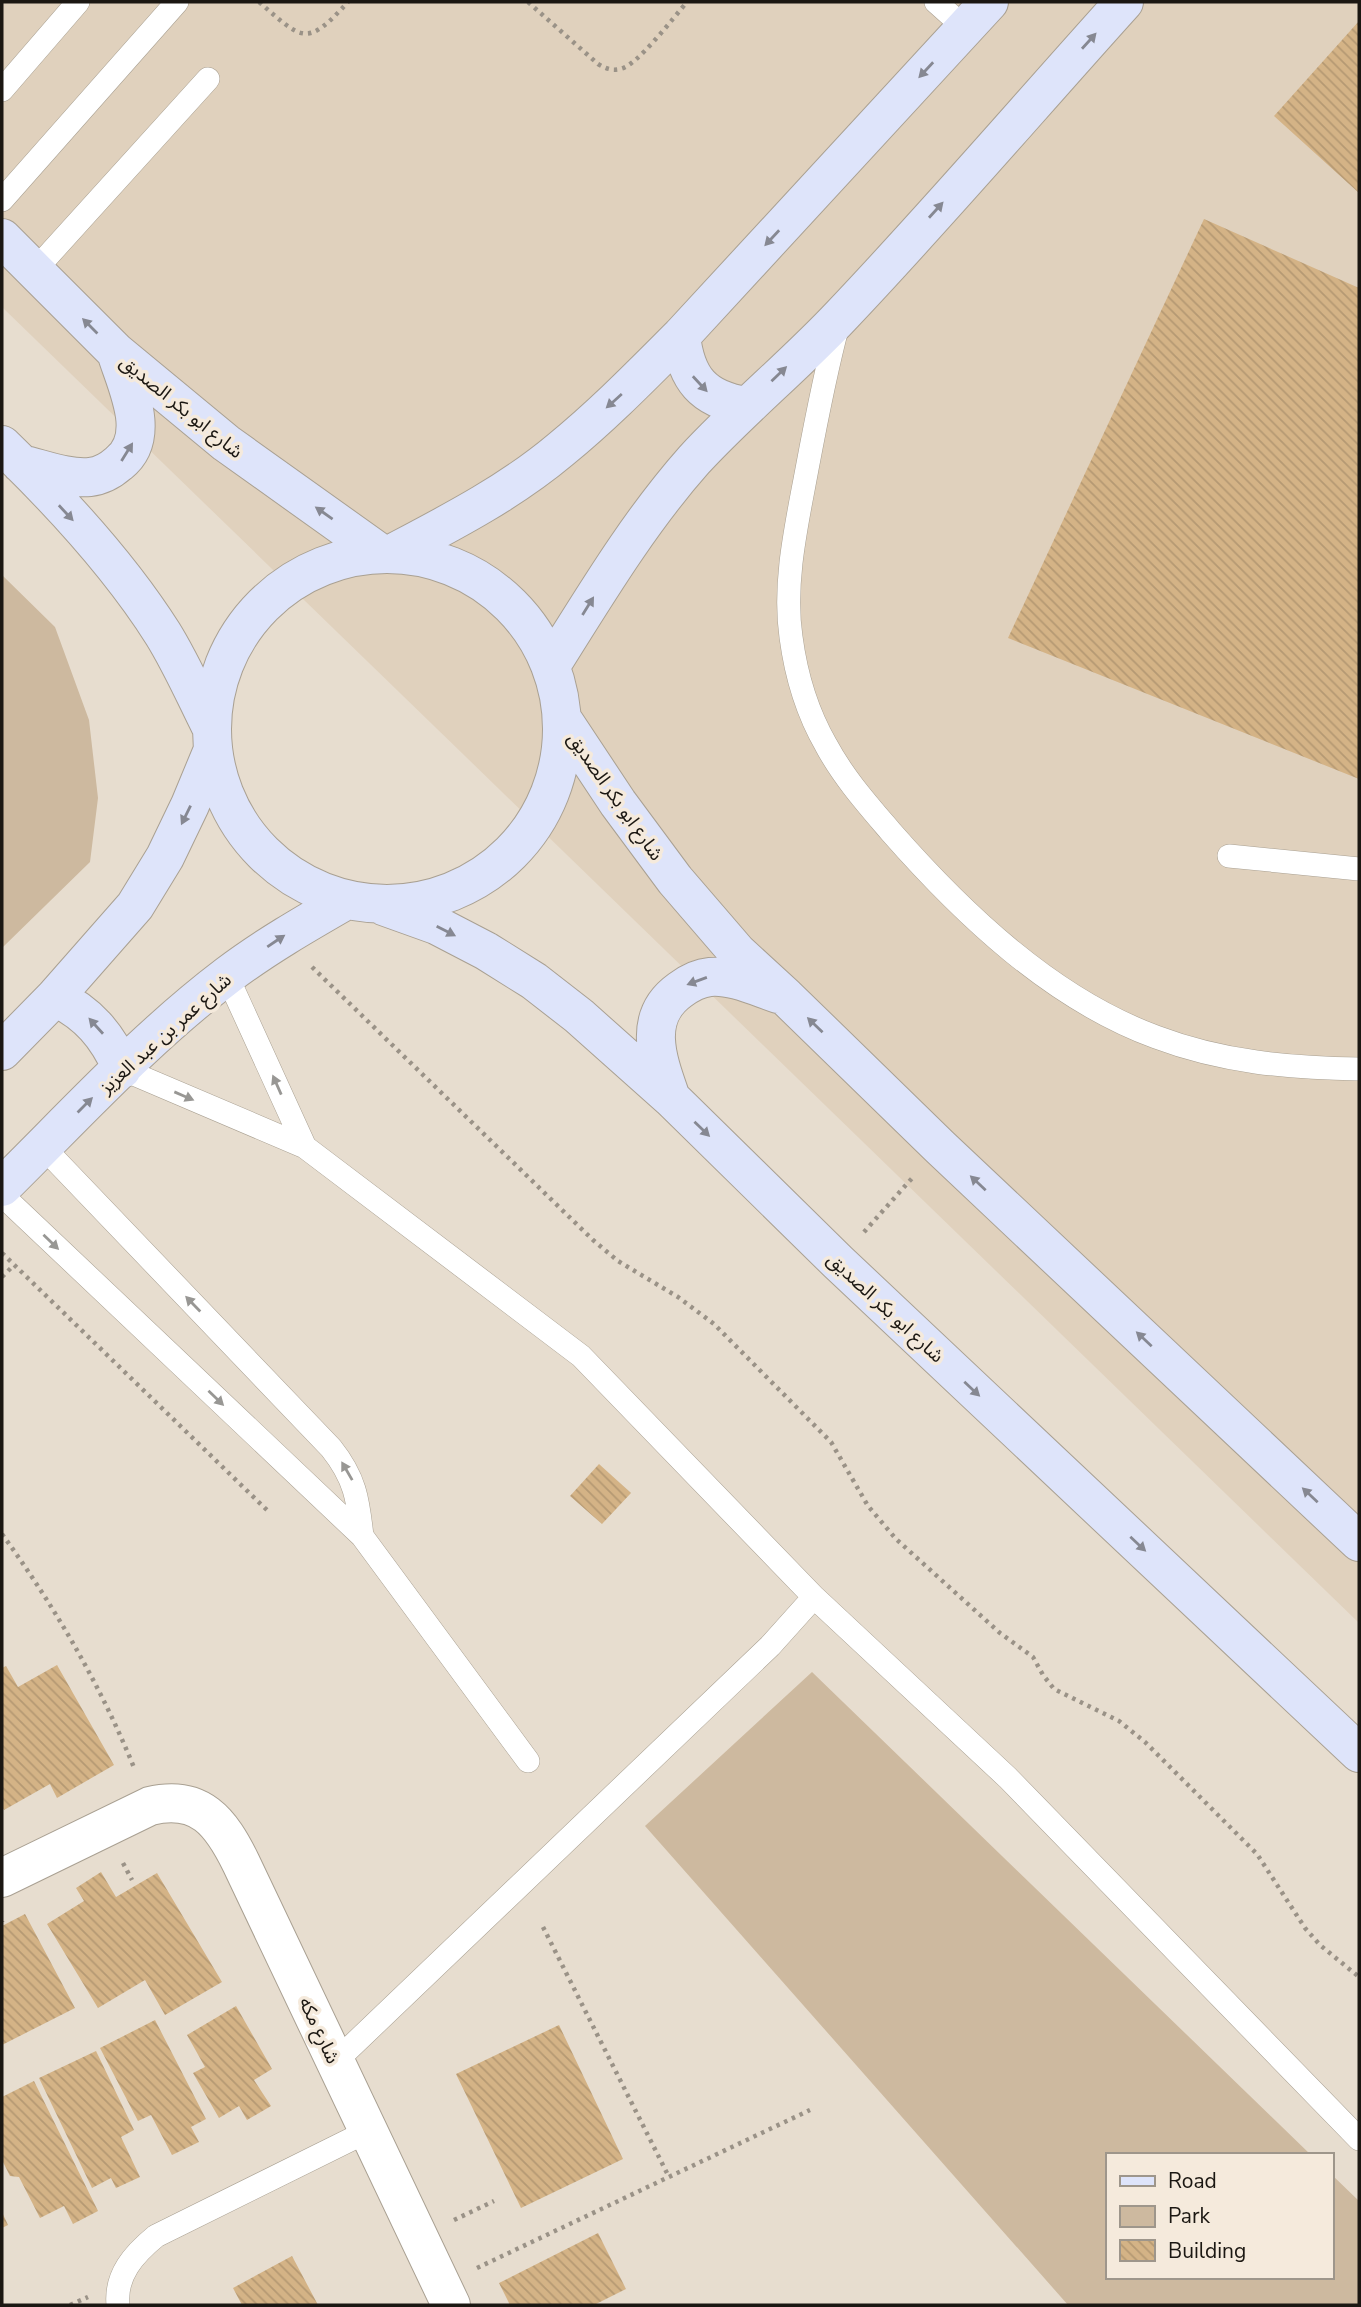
<svg xmlns="http://www.w3.org/2000/svg" width="1361" height="2307" font-family="'Nunito Sans','Noto Sans Arabic',sans-serif">
	<defs>
		<pattern id="building-back-hatch" width="6" height="6" patternUnits="userSpaceOnUse" patternTransform="scale(1.75)"><rect width="6" height="6" fill="#d4b386"/><path d="M-1 5l2 2M0 0l6 6M5-1l2 2" fill="none" stroke="#b59973"/></pattern>
	</defs>
	<rect width="100%" height="100%" fill="#e7ddcf"/>
	<path fill="#e0d1bd" d="M2 2H1359V1623L2 307Z"/>
	<path fill="#cdb99f" d="M2 575 55 627 89 720 98 798 90 862 2 948Z
		M812 1672 1311 2155H1107V2277H1331V2174L1359 2201V2305H1068L645 1826Z"/>
	<path fill="url(#building-back-hatch)" d="M1359 21V193L1274 116Z
		M1204 219 1359 288V779L1008 638Z
		M599 1464 631 1493 602 1524 570 1496Z
		M57 1665 114 1765 57 1798 50 1784 4 1810 2 1806V1668L6 1666 18 1687Z
		M101 1872 116 1897 157 1873 222 1982 165 2015 145 1980 98 2008 47 1924 84 1901 76 1888Z
		M25 1914 75 2008 2 2045V1926Z
		M236 2006 272 2069 254 2080 271 2106 247 2120 239 2106 219 2118 193 2073 205 2067 187 2035Z
		M155 2020 206 2119 191 2127 199 2142 172 2155 151 2115 138 2121 100 2048Z
		M559 2025 623 2159 521 2208 456 2074Z
		M96 2051 134 2130 121 2137 140 2177 116 2188 111 2178 92 2188 39 2078Z
		M34 2081 98 2211 73 2224 64 2206 40 2218 19 2177 10 2176 2 2160V2097Z
		M2 2212 8 2225 2 2228Z
		M598 2233 626 2289 594 2305H510L499 2283Z
		M292 2256 318 2305H242L233 2288Z"/>
	<g fill="none" stroke-linecap="round" stroke-linejoin="round">
		<defs>
			<path id="lane" d="M936 2 965 28
				M2 90 78 2
				M2 200 177 2
				M35 270 208 79
				M838 325C825 373 816 421 807 469 797 523 783 582 791 637 796 675 807 712 826 745 843 777 868 805 891 832 963 914 1052 999 1156 1037 1222 1062 1289 1068 1359 1069
				M1229 856 1359 869
				M227 976 305 1147
				M122 1069 305 1147 581 1356 814 1597 770 1646 335 2062
				M43 1147 331 1448C355 1478 358 1499 362 1536
				M2 1195 362 1536 528 1761
				M814 1597 1008 1778 1359 2139
				M118 2305C115 2275 134 2254 156 2236L368 2131"/>
			<path id="street" d="M2 1878 150 1806C200 1794 221 1822 241 1863L451 2305"/>
			<path id="secondary" d="M2 238 116 352 226 443 380 553
				M681 336C686 379 703 399 745 406
				M2 445C60 501 120 566 163 634 181 663 195 695 210 725
				M21 464C43 469 67 479 90 477 101 476 111 470 119 463 153 436 126 385 116 352
				M395 552C452 522 510 492 560 450 603 415 642 375 681 336L989 2
				M212 729a175 175 0 1 1 350 0a175 175 0 1 1-350 0Z
				M552 664C596 594 639 522 694 460 741 409 794 366 841 316 938 214 1030 106 1124 2
				M565 723 618 803 675 880 737 952 786 997 940 1147 1359 1542
				M383 906 436 925 486 951 534 981 579 1016 671 1098 838 1262 1359 1753
				M55 997C88 1013 107 1035 122 1069
				M2 1051 55 997 135 906 165 857 190 805 212 752
				M671 1098C658 1061 641 1018 680 990 688 984 699 978 710 977 732 975 757 987 778 994
				M2 1187C75 1115 146 1037 228 975 265 947 305 924 345 901"/>
		</defs>
		<use href="#lane" stroke="#a9a092" stroke-width="24"/>
		<use href="#street" stroke="#a9a092" stroke-width="40"/>
		<use href="#secondary" stroke="#a9a092" stroke-width="40"/>
		<path stroke="#9a9287" stroke-width="4.5" stroke-dasharray="3.5 5" stroke-linecap="butt" d="M259 2C303 40 306 48 348 2
			M528 2 598 64C605 68 611 71 620 69 636 67 674 17 687 2
			M312 967 593 1240 618 1261 678 1297 714 1324 831 1442 868 1506 896 1539 1000 1633 1033 1657 1043 1675 1054 1689 1119 1721 1145 1742 1257 1854 1305 1928 1320 1945 1359 1977
			M864 1232 914 1176
			M2 1253 270 1513
			M2 1277 14 1265
			M2 1534C55 1607 101 1686 135 1770
			M123 1863 132 1880
			M2 1921V1922
			M543 1927 669 2177
			M454 2220 494 2201
			M477 2268 810 2110
			M70 2305 88 2297"/>
		<use href="#lane" stroke="#fff" stroke-width="23"/>
		<use href="#street" stroke="#fff" stroke-width="38"/>
		<use href="#secondary" stroke="#dee4fa" stroke-width="38"/>
	</g>
	<defs><path id="oneway-solid" d="M-6-.8H1V-3.2L6.5 0L1 3.2V.8H-6Z" transform="scale(1.75)"/></defs>
	<g fill="#868892">
		<use href="#oneway-solid" transform="translate(1089 41) rotate(-48)"/>
		<use href="#oneway-solid" transform="translate(926 70) rotate(133)"/>
		<use href="#oneway-solid" transform="translate(936 210) rotate(-48)"/>
		<use href="#oneway-solid" transform="translate(772 238) rotate(133)"/>
		<use href="#oneway-solid" transform="translate(90 326) rotate(-135)"/>
		<use href="#oneway-solid" transform="translate(779 374) rotate(-44)"/>
		<use href="#oneway-solid" transform="translate(700 384) rotate(47)"/>
		<use href="#oneway-solid" transform="translate(614 401) rotate(138)"/>
		<use href="#oneway-solid" transform="translate(127 452) rotate(-58)"/>
		<use href="#oneway-solid" transform="translate(66 513) rotate(47)"/>
		<use href="#oneway-solid" transform="translate(324 513) rotate(-145)"/>
		<use href="#oneway-solid" transform="translate(588 606) rotate(-58)"/>
		<use href="#oneway-solid" transform="translate(186 815) rotate(116)"/>
		<use href="#oneway-solid" transform="translate(446 931) rotate(27)"/>
		<use href="#oneway-solid" transform="translate(276 941) rotate(-34)"/>
		<use href="#oneway-solid" transform="translate(697 981) rotate(160)"/>
		<use href="#oneway-solid" transform="translate(815 1025) rotate(-136)"/>
		<use href="#oneway-solid" transform="translate(96 1026) rotate(-132)"/>
		<use href="#oneway-solid" transform="translate(85 1105) rotate(-45)"/>
		<use href="#oneway-solid" transform="translate(702 1129) rotate(44)"/>
		<use href="#oneway-solid" transform="translate(978 1183) rotate(-137)"/>
		<use href="#oneway-solid" transform="translate(1144 1339) rotate(-137)"/>
		<use href="#oneway-solid" transform="translate(972 1389) rotate(43)"/>
		<use href="#oneway-solid" transform="translate(1310 1495) rotate(-137)"/>
		<use href="#oneway-solid" transform="translate(1138 1544) rotate(43)"/>
	</g>
	<g fill="#989794">
		<use href="#oneway-solid" transform="translate(277 1085) rotate(-114)"/>
		<use href="#oneway-solid" transform="translate(184 1096) rotate(23)"/>
		<use href="#oneway-solid" transform="translate(51 1242) rotate(44)"/>
		<use href="#oneway-solid" transform="translate(193 1304) rotate(-134)"/>
		<use href="#oneway-solid" transform="translate(216 1398) rotate(44)"/>
		<use href="#oneway-solid" transform="translate(347 1471) rotate(-120)"/>
	</g>
	<g text-anchor="middle" stroke-width="7" stroke-linejoin="round" paint-order="stroke">
		<g font-size="19" fill="#1b1712" stroke="#f5eadc">
			<text transform="translate(182 406) rotate(39)" y="7">شارع ابو بكر الصديق</text>
			<text transform="translate(616 796) rotate(55)" y="7">شارع ابو بكر الصديق</text>
			<text transform="translate(165 1033) rotate(-42)" y="7">شارع عمر بن عبد العزيز</text>
			<text transform="translate(886 1307) rotate(43)" y="7">شارع ابو بكر الصديق</text>
			<text transform="translate(320 2030) rotate(65)" y="7">شارع مكه</text>
		</g>
	</g>
	<rect width="1361" height="2307" fill="none" stroke="#1b1712" stroke-width="7"/>
	<rect x="1106" y="2153" width="228" height="126" fill="#f5eadc" stroke="#9e968b" stroke-width="2"/>
	<rect x="1120" y="2176" width="35" height="10" fill="#dee4fa" stroke="#9e968b" stroke-width="2"/>
	<text x="1168" y="2188" font-size="21" fill="#1b1712">Road</text>
	<rect x="1120" y="2206" width="35" height="21" fill="#cdb99f" stroke="#9e968b" stroke-width="2"/>
	<text x="1168" y="2223" font-size="21" fill="#1b1712">Park</text>
	<rect x="1120" y="2240" width="35" height="21" fill="url(#building-back-hatch)" stroke="#9e968b" stroke-width="2"/>
	<text x="1168" y="2258" font-size="21" fill="#1b1712">Building</text>
</svg>
